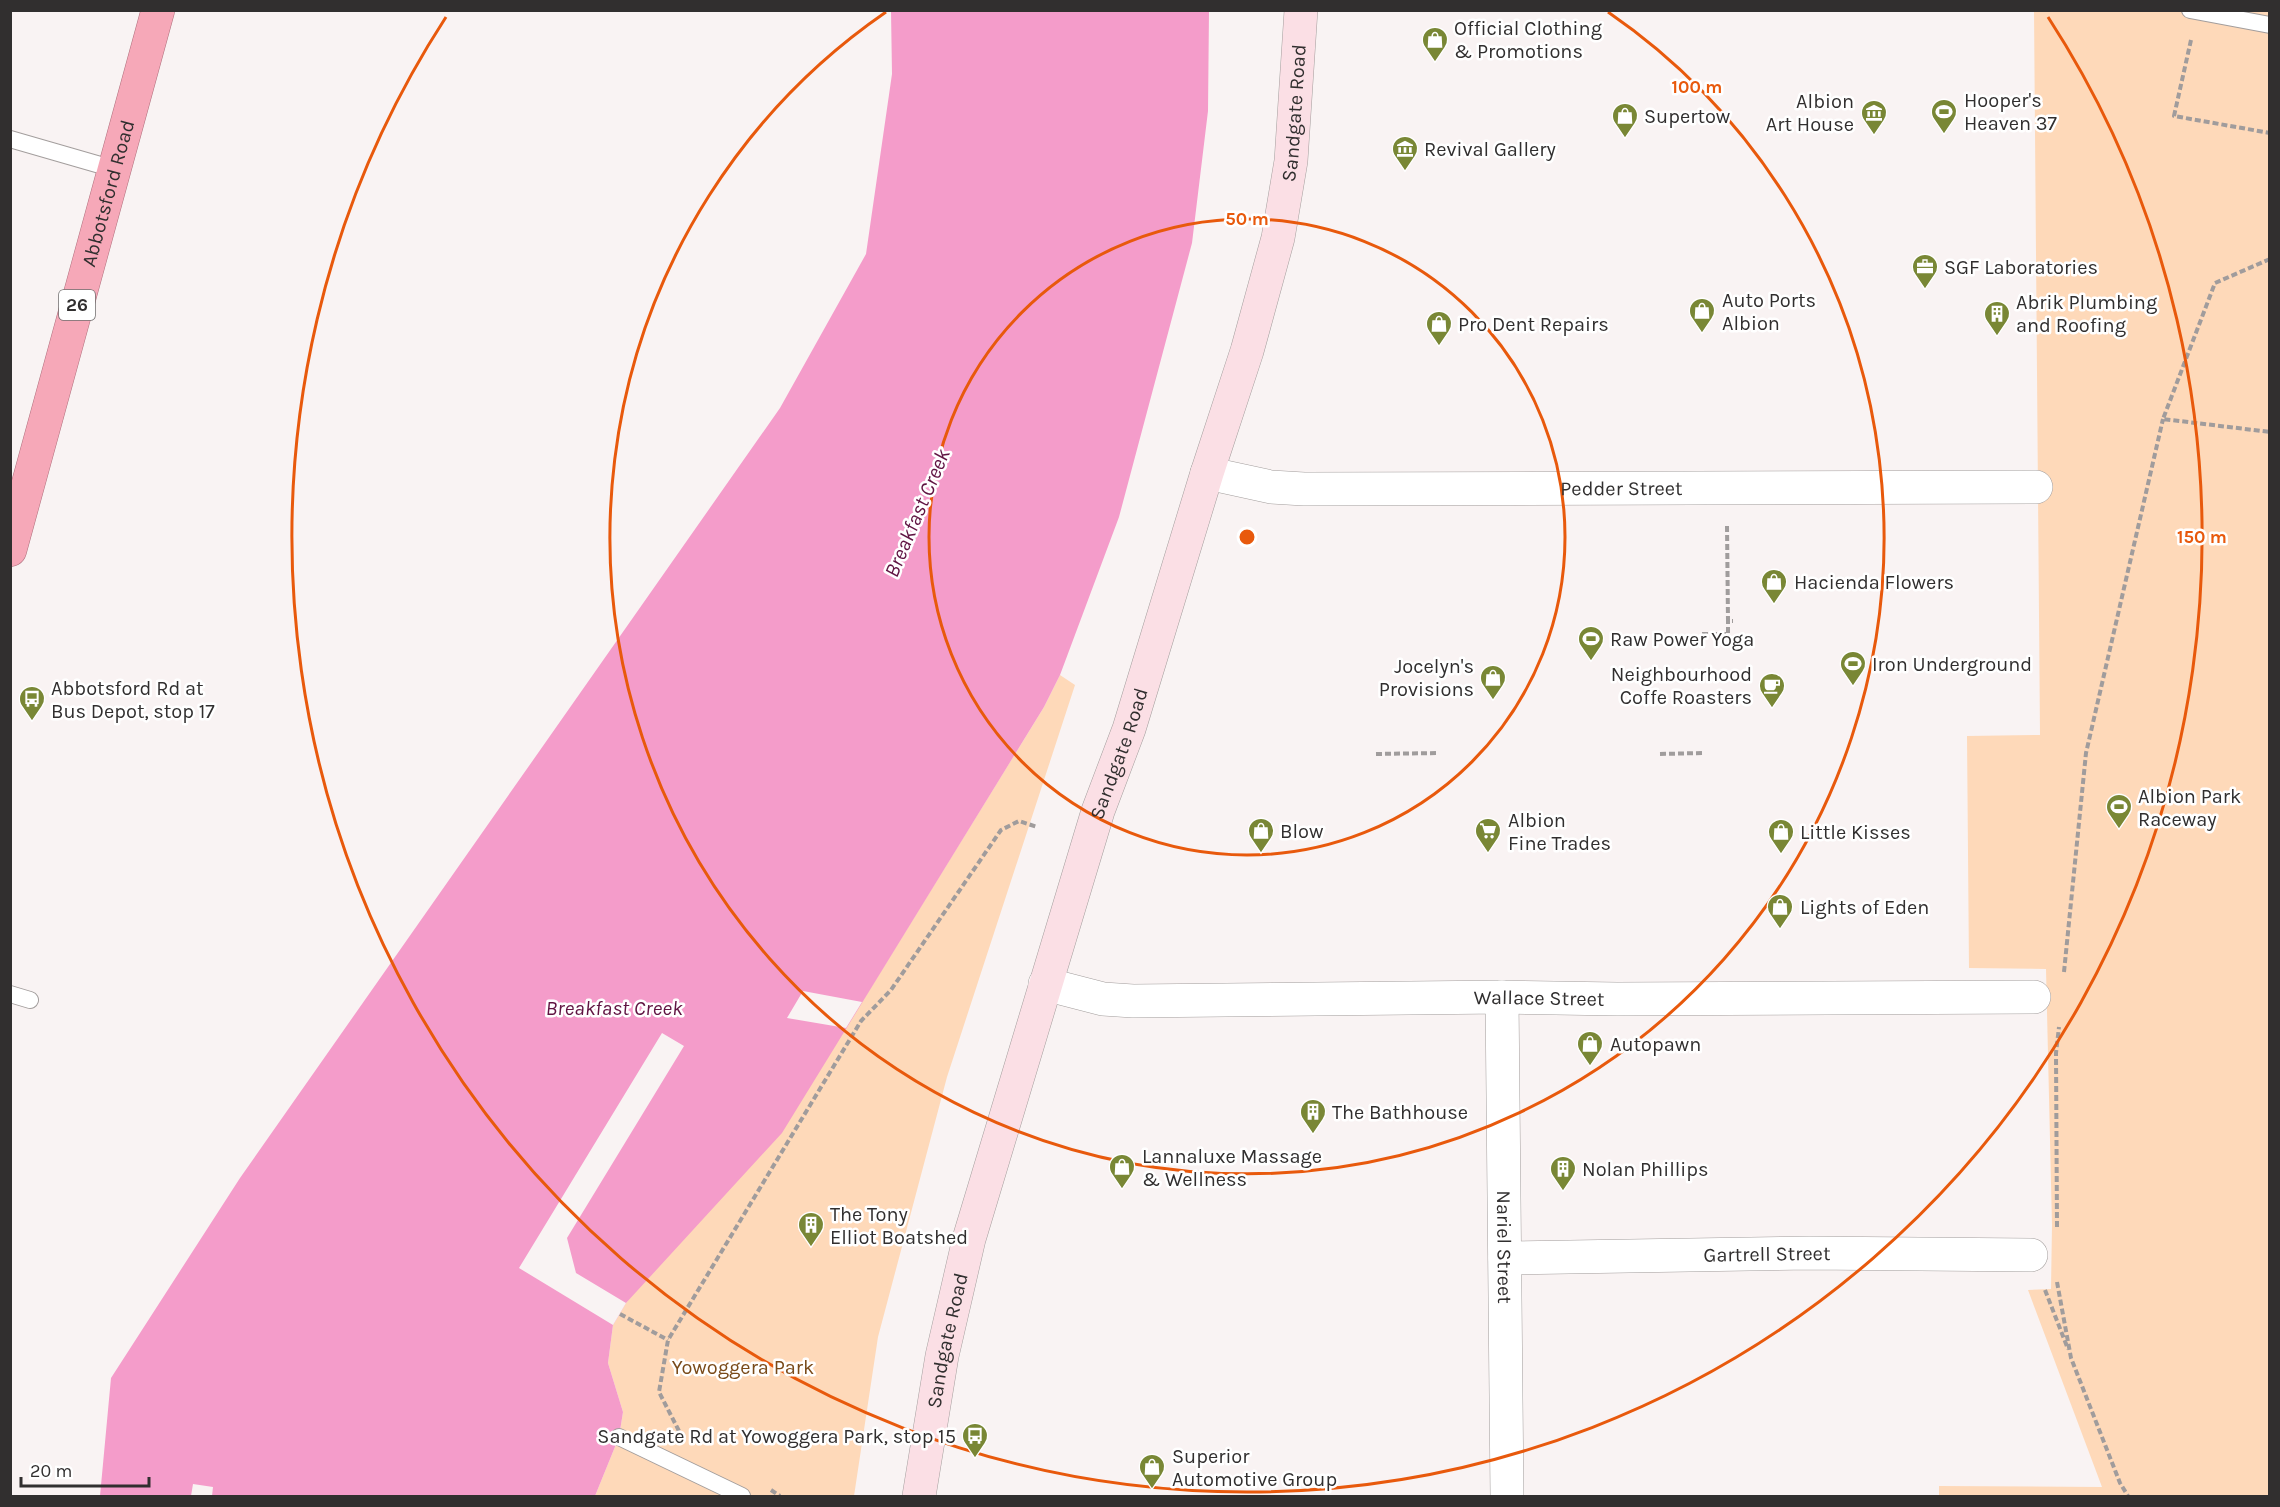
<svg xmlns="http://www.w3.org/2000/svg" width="2280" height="1507" font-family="Karla,sans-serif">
	<rect width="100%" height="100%" fill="#f9f3f3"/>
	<path fill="#fed9b9" d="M2034 11H2269V1496H1939V1486L2102 1487 2028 1290 2051 1289 2052 1225 2046 969 1969 968 1967 736 2040 735Z
		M1060 675 1075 685 947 1077 878 1337 854 1496H595L619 1437 623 1412 608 1363 613 1325 626 1303 862 1002 1044 707Z"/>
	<path fill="#f49cca" d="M891 11H1209L1208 111 1192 243 1119 517 1060 675 1044 707 782 1133 626 1303 613 1325 608 1363 623 1412 619 1437 595 1496H100L111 1378 240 1178 780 408 866 254 892 74Z"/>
	<path fill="#f9f3f3" d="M803 991 862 1002 846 1028 787 1018Z
		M662 1033 684 1046 567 1238 576 1273 626 1303 613 1325 519 1268Z
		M193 1484 213 1487 212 1496H191Z"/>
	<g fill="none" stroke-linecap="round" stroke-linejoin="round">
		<defs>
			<path id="service" d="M2190 10 2270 25
				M10 139 114 169
				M10 994 30 1000
				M619 1437 742 1496"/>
			<g id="minor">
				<path id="s1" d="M1207 473 1271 487 1304 489 2036 487"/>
				<path id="s2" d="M1045 984 1103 999 1133 1001 1502 997 1617 999 2034 997"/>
				<path id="s3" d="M1502 997 1507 1496"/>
				<path id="s4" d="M1505 1258 1809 1253 2031 1255"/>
			</g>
			<g id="secondary">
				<path id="s5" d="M919 1496 942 1356 969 1239 1098 811 1129 729 1207 473 1247 351 1278 238 1291 161 1301 10"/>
			</g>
			<g id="trunk">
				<path id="s6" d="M10 550 158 10"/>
			</g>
		</defs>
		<use href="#service" stroke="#a39e9d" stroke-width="18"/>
		<use href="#minor" stroke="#a39e9d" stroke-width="34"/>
		<use href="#secondary" stroke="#a39e9d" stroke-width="34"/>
		<use href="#trunk" stroke="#af707d" stroke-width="34"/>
		<path stroke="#a09c9c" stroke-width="4" stroke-dasharray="6 3" stroke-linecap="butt" d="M2191 40 2174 116 2270 133
			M2270 259 2215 283 2163 419 2270 432
			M1727 526 1728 621H1733
			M1702 634H1728V621
			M1376 754 1439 753
			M1660 754 1703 753
			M2064 972 2086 753 2163 419
			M2057 1227 2056 1053 2059 1027
			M2057 1282 2071 1358 2120 1483 2128 1496
			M2045 1290 2068 1349
			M620 1314 668 1340
			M679 1431 659 1392 668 1340 861 1021 891 990 1001 830 1019 821 1037 827
			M771 1490 780 1496"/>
		<use href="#service" stroke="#fff" stroke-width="16"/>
		<use href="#minor" stroke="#fff" stroke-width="33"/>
		<use href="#secondary" stroke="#fbdfe5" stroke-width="33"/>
		<use href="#trunk" stroke="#f6a8b8" stroke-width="33"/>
	</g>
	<g fill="none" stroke="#e8590c" stroke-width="3">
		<circle cx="1247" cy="537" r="318"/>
		<path d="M1608 12A637 637 0 1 1 886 12"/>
		<path d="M2048 17A955 955 0 1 1 446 17"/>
	</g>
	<defs>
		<symbol id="shop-pin" viewBox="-11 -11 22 30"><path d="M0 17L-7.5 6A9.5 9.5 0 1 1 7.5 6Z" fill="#798735" stroke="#fff"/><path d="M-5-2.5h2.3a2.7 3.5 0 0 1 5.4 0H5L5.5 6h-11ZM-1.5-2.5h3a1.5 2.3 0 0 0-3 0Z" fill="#fff"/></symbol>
		<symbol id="stadium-pin" viewBox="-11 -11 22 30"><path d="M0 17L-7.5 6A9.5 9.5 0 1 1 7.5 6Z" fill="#798735" stroke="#fff"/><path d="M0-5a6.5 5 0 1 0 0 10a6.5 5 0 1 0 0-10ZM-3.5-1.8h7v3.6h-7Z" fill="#fff"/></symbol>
		<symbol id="museum-pin" viewBox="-11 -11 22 30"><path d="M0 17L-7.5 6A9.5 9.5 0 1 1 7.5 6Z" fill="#798735" stroke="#fff"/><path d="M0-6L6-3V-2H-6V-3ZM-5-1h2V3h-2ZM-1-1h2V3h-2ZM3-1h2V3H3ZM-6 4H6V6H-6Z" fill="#fff"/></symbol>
		<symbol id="office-pin" viewBox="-11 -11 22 30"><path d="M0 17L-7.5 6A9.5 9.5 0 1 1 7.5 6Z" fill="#798735" stroke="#fff"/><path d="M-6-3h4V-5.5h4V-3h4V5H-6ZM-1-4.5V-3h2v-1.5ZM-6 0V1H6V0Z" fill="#fff"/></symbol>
		<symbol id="building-pin" viewBox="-11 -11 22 30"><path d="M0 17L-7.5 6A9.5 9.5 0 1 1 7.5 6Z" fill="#798735" stroke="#fff"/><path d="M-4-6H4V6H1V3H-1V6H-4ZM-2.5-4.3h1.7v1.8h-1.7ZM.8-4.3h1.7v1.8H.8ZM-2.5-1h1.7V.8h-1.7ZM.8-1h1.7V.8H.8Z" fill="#fff"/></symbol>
		<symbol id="cafe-pin" viewBox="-11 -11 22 30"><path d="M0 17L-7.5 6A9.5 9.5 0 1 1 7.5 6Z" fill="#798735" stroke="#fff"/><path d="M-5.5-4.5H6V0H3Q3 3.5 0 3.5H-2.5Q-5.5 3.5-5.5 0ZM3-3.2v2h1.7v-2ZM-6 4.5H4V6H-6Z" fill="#fff"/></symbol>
		<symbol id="bus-pin" viewBox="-11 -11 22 30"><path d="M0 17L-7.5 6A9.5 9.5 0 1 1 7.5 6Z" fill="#798735" stroke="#fff"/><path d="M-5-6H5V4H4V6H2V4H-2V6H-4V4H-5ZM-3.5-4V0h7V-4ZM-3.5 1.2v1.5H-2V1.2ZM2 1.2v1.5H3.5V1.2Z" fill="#fff"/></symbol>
		<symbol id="supermarket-pin" viewBox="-11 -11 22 30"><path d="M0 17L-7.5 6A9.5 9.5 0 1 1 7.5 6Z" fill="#798735" stroke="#fff"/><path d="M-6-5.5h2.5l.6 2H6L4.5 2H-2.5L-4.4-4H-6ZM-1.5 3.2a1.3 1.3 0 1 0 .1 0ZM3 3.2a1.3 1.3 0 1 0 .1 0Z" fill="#fff"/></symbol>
	</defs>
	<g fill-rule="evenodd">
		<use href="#shop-pin" x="1420" y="25" width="30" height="40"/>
		<use href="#stadium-pin" x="1929" y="97" width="30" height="40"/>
		<use href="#museum-pin" x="1859" y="98" width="30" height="40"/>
		<use href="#shop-pin" x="1610" y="101" width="30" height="40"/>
		<use href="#museum-pin" x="1390" y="134" width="30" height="40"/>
		<use href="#office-pin" x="1910" y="252" width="30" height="40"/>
		<use href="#shop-pin" x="1687" y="296" width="30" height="40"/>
		<use href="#building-pin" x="1982" y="299" width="30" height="40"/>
		<use href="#shop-pin" x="1424" y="309" width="30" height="40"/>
		<use href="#shop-pin" x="1759" y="567" width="30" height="40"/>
		<use href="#stadium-pin" x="1576" y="624" width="30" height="40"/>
		<use href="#stadium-pin" x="1838" y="649" width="30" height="40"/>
		<use href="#shop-pin" x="1478" y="663" width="30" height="40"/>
		<use href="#cafe-pin" x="1757" y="671" width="30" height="40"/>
		<use href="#bus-pin" x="17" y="684" width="30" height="40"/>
		<use href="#stadium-pin" x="2104" y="792" width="30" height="40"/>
		<use href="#shop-pin" x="1246" y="816" width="30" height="40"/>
		<use href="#supermarket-pin" x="1473" y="816" width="30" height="40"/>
		<use href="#shop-pin" x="1766" y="817" width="30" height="40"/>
		<use href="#shop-pin" x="1765" y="892" width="30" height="40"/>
		<use href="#shop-pin" x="1575" y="1029" width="30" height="40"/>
		<use href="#building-pin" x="1298" y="1097" width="30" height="40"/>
		<use href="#shop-pin" x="1107" y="1152" width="30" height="40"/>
		<use href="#building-pin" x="1548" y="1154" width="30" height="40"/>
		<use href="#building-pin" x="796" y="1210" width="30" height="40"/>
		<use href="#bus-pin" x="960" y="1421" width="30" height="40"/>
		<use href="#shop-pin" x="1137" y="1452" width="30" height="40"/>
	</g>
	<g text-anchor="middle" stroke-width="5" stroke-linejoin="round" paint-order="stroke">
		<rect fill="#fff" stroke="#6f6d6d" stroke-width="1.5" x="59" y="290" width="36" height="30" rx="4.5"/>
		<g font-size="18" font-weight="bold" fill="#312f2f">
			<text x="77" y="311">26</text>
		</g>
		<g font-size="20" fill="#312f2f" stroke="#fff" text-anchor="start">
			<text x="1454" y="35">Official Clothing<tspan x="1454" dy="23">&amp; Promotions</tspan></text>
			<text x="1964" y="107">Hooper's<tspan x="1964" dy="23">Heaven 37</tspan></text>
			<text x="1854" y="108" text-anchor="end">Albion<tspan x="1854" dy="23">Art House</tspan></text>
			<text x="1644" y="123">Supertow</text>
			<text x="1424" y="156">Revival Gallery</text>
			<text x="1944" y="274">SGF Laboratories</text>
			<text x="1722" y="307">Auto Ports<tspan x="1722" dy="23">Albion</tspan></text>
			<text x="2016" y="309">Abrik Plumbing<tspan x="2016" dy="23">and Roofing</tspan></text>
			<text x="1458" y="331">Pro Dent Repairs</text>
			<text x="1794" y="589">Hacienda Flowers</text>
			<text x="1610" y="646">Raw Power Yoga</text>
			<text x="1872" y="671">Iron Underground</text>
			<text x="1474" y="673" text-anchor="end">Jocelyn's<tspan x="1474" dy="23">Provisions</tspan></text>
			<text x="1752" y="681" text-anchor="end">Neighbourhood<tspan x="1752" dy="23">Coffe Roasters</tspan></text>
			<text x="51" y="695">Abbotsford Rd at<tspan x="51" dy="23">Bus Depot, stop 17</tspan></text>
			<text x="2138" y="803">Albion Park<tspan x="2138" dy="23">Raceway</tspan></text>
			<text x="1508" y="827">Albion<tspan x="1508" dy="23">Fine Trades</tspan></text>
			<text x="1280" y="838">Blow</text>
			<text x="1800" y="839">Little Kisses</text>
			<text x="1800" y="914">Lights of Eden</text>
			<text x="1610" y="1051">Autopawn</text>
			<text x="1332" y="1119">The Bathhouse</text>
			<text x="1142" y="1163">Lannaluxe Massage<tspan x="1142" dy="23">&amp; Wellness</tspan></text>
			<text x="1582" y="1176">Nolan Phillips</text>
			<text x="830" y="1221">The Tony<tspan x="830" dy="23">Elliot Boatshed</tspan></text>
			<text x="956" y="1443" text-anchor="end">Sandgate Rd at Yowoggera Park, stop 15</text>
			<text x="1172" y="1463">Superior<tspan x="1172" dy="23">Automotive Group</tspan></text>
		</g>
		<g font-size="20" fill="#312f2f" stroke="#fff">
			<text dy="7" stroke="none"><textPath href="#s5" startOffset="1436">Sandgate Road</textPath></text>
			<text dy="7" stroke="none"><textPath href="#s6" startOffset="370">Abbotsford Road</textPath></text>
			<text dy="7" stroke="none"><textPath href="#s1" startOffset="416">Pedder Street</textPath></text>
			<text dy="7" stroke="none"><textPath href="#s5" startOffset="770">Sandgate Road</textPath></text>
			<text dy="7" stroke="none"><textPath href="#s2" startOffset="496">Wallace Street</textPath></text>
			<text dy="7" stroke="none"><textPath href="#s3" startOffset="250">Nariel Street</textPath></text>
			<text dy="7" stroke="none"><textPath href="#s4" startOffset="262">Gartrell Street</textPath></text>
			<text dy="7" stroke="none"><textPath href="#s5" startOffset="158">Sandgate Road</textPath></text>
		</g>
		<g font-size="20" fill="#794a19" stroke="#fff">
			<text x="743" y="1374">Yowoggera Park</text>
		</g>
		<g font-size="21" font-style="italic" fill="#601342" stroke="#fff">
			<text transform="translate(917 513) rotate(-67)" y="7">Breakfast Creek</text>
			<text x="614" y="1015">Breakfast Creek</text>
		</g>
	</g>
	<circle cx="1247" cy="537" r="9" fill="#e8590c" stroke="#fff" stroke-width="3"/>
	<g font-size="18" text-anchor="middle" font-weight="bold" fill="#e8590c" stroke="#fff" stroke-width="5" stroke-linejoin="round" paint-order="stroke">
		<text x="1697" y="93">100 m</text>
		<text x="1247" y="225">50 m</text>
		<text x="2202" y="543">150 m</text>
	</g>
	<rect width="2280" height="1507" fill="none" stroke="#312f2f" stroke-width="24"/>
	<path d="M21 1477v9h128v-9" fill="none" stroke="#312f2f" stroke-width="3"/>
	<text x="30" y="1477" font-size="18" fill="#312f2f" stroke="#ffffff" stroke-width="4.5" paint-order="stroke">20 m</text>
</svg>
